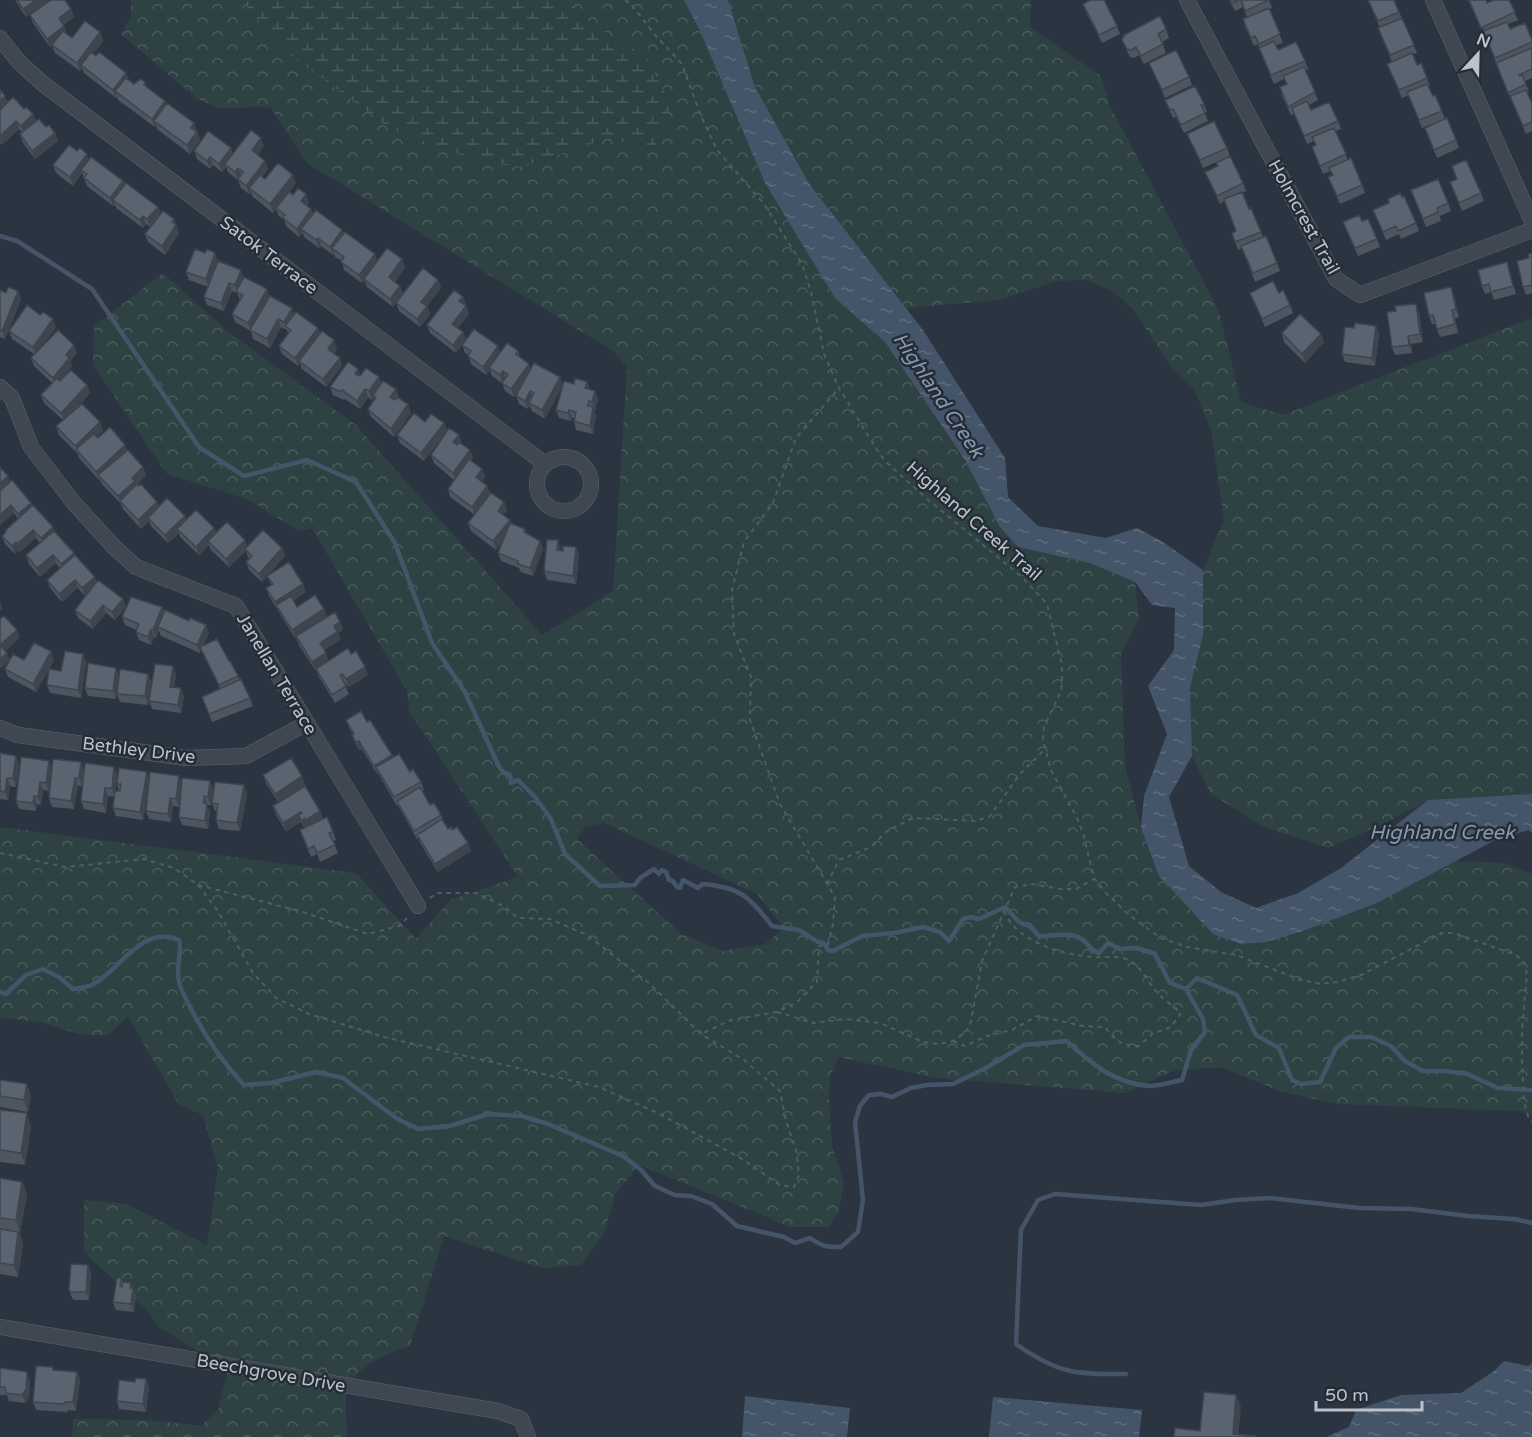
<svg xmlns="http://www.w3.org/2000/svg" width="1532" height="1437" font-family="'Varela Round',sans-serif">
	<defs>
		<pattern id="forest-crowns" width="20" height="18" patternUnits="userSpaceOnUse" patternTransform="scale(1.5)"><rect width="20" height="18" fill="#2e4243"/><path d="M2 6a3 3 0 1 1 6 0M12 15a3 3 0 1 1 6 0" fill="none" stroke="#4a5c5d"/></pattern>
		<pattern id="wetland-marsh" width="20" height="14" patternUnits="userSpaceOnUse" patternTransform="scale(1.5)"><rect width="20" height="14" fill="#2e4243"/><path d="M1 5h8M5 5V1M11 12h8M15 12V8" fill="none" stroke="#4a5c5d"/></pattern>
		<pattern id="water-ripples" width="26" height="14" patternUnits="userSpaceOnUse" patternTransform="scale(1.5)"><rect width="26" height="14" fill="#455569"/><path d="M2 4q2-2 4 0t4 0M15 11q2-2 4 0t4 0" fill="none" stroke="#5e6c7d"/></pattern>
	</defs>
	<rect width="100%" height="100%" fill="#2b3541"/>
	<path fill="url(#forest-crowns)" fill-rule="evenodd" d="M131 0H684L700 31 765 183 835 298 885 342 965 460 1000 527 1018 547 1090 563 1135 582 1139 619 1121 654 1125 766 1141 828 1159 876 1213 934 1303 931 1377 903 1455 861 1505 863 1532 874V1115L1520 1111 1338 1104 1282 1092 1220 1067 1173 1071 1125 1093 937 1078 838 1057 830 1077 829 1100 832 1146 844 1183 839 1211 829 1227H791L639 1165 616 1193 604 1233 581 1265 542 1268 444 1236 410 1346C384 1355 349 1367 346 1399 345 1412 347 1425 347 1437H72L73 1419 150 1420 201 1426 218 1410 228 1370 159 1327 147 1311 84 1252V1200L126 1204 207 1245 218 1168 203 1115 179 1105 128 1016 108 1035H82L40 1022 0 1018V827L356 873 416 939 450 900 518 877 409 711 407 691 312 528 299 531 247 499 167 474 93 365 94 326 163 273 226 330 356 425 542 635 613 591 627 367 613 351 307 163 270 107 217 108 196 98 121 34 131 16ZM604 823 757 894 784 928 765 944 723 951 681 934 577 839 585 827Z
		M728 0H1031L1030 27 1101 76 1110 106 1219 311 1241 402 1283 415 1532 318V794L1428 800 1385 823 1328 848 1264 827 1211 794 1192 756 1190 688 1203 635V570L1224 520 1211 429 1194 389 1172 368 1132 308 1112 291 1087 280 1057 281 999 300 906 308 810 185 755 87Z"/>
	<path fill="url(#wetland-marsh)" d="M245 0H568L591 24 647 57 671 106 654 150 608 138 522 167 477 161 391 129 285 51 248 9Z"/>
	<path fill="url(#water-ripples)" d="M684 0H728L755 87 810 185 923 330 1005 458 1008 497 1038 526 1106 538 1137 528 1163 542 1203 570V635L1190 688 1192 756 1169 797 1189 866 1221 892 1256 908 1298 893 1341 868 1428 800 1532 794V833L1529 830 1497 839 1377 903 1303 931 1266 942 1241 944 1213 934 1159 876 1141 828 1144 796 1167 734 1148 686 1174 650 1175 608 1152 605 1135 582 1090 563 1018 547 1000 527 965 460 885 342 835 298 765 183 700 31Z
		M1504 1361 1528 1366 1532 1364V1437H1326L1349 1427 1356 1410 1401 1395 1461 1393 1494 1371Z
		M745 1396 850 1408 847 1437H742Z
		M993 1397 1142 1410 1139 1437H989Z"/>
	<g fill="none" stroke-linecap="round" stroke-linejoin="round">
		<path stroke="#455569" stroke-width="4.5" d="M0 236 17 241 92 289 199 447 244 476 307 460 356 482 395 543 432 643 465 692 498 765 503 772 510 775 511 783 518 780 535 797 551 819 565 854 600 886 635 885 640 878 654 869 659 874 662 870 666 872 669 880 673 881 677 887 680 888 683 880 698 888 703 884C740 887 750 897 772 926L799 930 818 942 824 943 828 950 833 951 862 936 894 933 923 927 940 932 949 941 963 919 971 917 979 919 1005 907 1019 922 1031 927 1039 936C1051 936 1069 932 1080 938 1088 942 1087 949 1099 953L1108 943 1120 949 1137 948 1155 954 1170 983 1186 989
			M0 992 6 994 26 975 43 969 59 977 73 989C79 988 87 987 92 985 121 970 141 924 179 940 183 953 175 964 179 981 180 989 185 996 188 1003 203 1033 221 1061 244 1085L271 1083 316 1072 343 1078 396 1118 418 1129 450 1126 488 1114 522 1116 548 1124 623 1156 641 1170 655 1186 675 1195 691 1196 712 1204 737 1226 784 1237 795 1243 810 1238C823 1247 826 1247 841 1247L858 1232 863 1200 855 1122 860 1106 869 1095 881 1094 892 1097 911 1088 927 1085 953 1084 986 1068 1024 1045 1067 1041C1090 1063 1116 1084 1149 1086 1159 1086 1172 1082 1182 1080L1191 1050 1205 1032 1203 1019 1186 989 1197 978 1237 995 1256 1035 1279 1048 1292 1080 1301 1084 1320 1082 1336 1048 1349 1037H1371L1391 1046 1405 1061 1423 1071H1445L1467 1074 1498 1088 1532 1090
			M1126 1374C1076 1375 1057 1373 1016 1344L1021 1230 1038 1200 1055 1194 1201 1205 1235 1200 1270 1198 1359 1208 1411 1209 1468 1216 1514 1219 1532 1223"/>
		<defs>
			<path id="street" d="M1187 0 1336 279 1360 295 1532 230
				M1433 0 1532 221
				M0 38 19 62 42 83 545 464
				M0 387 12 398 31 447 73 502 114 547 136 567 236 606 418 906
				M537 484a27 27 0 1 1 54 0a27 27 0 1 1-54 0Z
				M0 728 18 735 186 758 246 756 307 723
				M0 1327 498 1411 521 1419 528 1437"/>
		</defs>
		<use href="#street" stroke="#5d656e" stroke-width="16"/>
		<path stroke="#4d5f61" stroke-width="2" stroke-dasharray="4.5 4.5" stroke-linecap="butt" d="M625 0 631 4 655 35 682 64 700 114 717 150 764 204 802 264 811 292 824 354 839 388 877 450 885 461 926 498 1022 577 1047 604 1062 665V679L1061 691 1044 727 1043 739 1051 770 1077 818 1083 833 1094 878 1104 891 1129 915 1161 938 1187 947 1236 955 1301 980 1321 984 1337 982 1361 975 1442 933H1454L1516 955 1524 963 1527 974 1522 1030V1061L1524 1102 1528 1116 1532 1122
			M0 853 65 867 144 859 174 868 198 885 217 910 253 973 276 998 309 1014 384 1037 599 1087 660 1114 742 1159 780 1185 794 1187 799 1175 796 1150 786 1121 780 1091 744 1060 701 1034
			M827 884 839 860 871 847 887 831 913 818 976 821 990 816 1020 774 1046 748
			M198 885 303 912 368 934 399 926 408 917
			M430 898 437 893H476L505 907 518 918 550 919 587 935 649 983 701 1034 731 1020 777 1012 797 1002 817 982 819 946 828 944 833 924 835 897 780 804 750 720 751 677 734 634 732 590 744 542 773 503 796 438 839 388
			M777 1012 814 1023 845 1019 880 1023 923 1042 939 1044 953 1041 965 1033 971 1022 982 961 1015 887 1032 884 1060 889H1076L1094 879
			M953 1041 965 1046 987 1036 1012 1030 1037 1016 1083 1026 1105 1027C1116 1041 1120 1045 1139 1046L1152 1034 1171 1027 1181 1013C1173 1006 1161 998 1154 989 1146 978 1140 965 1126 959 1116 955 1104 958 1094 957 1063 955 1016 942 1004 911"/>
		<use href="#street" stroke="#3f4751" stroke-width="15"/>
	</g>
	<path fill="#4d5560" d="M15 0H65L71 9 74 17 63 25 67 34 72 38 100 32 103 41 93 54 126 73 129 80 134 84 145 82 147 87 166 104 194 123 200 140 190 154 157 129 156 125 155 127 118 100 117 97 116 98 84 73 82 68 80 71 55 53 52 45 50 47 33 23 30 15 44 5 26 17Z
		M1229 0H1269L1272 8 1269 9 1283 43 1276 45 1278 50 1305 61 1308 69 1305 70 1318 100 1309 105 1311 110 1338 121 1341 129 1336 131 1348 160 1362 185 1365 193 1340 204 1328 177 1332 175 1331 171 1323 174 1312 147 1315 145 1314 141 1307 144 1294 114 1291 115 1282 96 1280 87 1286 84 1284 79 1274 84 1262 56 1258 44 1254 46 1245 27 1243 19 1247 17 1243 7 1235 11Z
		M1368 0H1394L1417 53 1413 54 1417 65 1421 63 1430 86 1429 87 1433 96 1435 95 1445 119 1422 128 1409 95 1402 98 1390 72 1392 62 1378 28H1380Z
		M1468 0H1486L1487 3 1509 0 1518 20 1508 24 1510 29 1532 40V78L1525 81 1529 92 1527 93 1531 101H1532V131L1526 134 1499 72 1496 63 1485 35 1484 36Z
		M1083 4 1117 26 1120 34 1102 43 1086 12Z
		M1166 29 1169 38 1162 42 1166 53 1144 64 1139 55 1134 58 1130 57 1122 40Z
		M1149 63 1189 77 1192 85 1165 98Z
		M0 90 8 102 24 109 33 114 36 122 55 133 58 141 35 159 23 143 20 134 22 132 19 129 2 145 0 143Z
		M1165 100 1204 104 1207 112 1205 113 1208 121 1184 133 1176 117 1173 118Z
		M1425 128 1456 140 1459 148 1437 158Z
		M1187 134 1227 148 1230 156 1203 168Z
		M264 146 258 155 265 161 268 169 262 177 265 179 296 183 289 192 309 203 306 206 311 209 313 214 342 230 344 233 377 261 402 259 405 267 395 282 400 286 403 294 393 307 367 287 364 280 362 283 344 270 342 261 335 257 334 253 333 255 321 246 319 248 304 237 303 233 299 237 286 226 284 219 279 216 276 209 273 213 252 196 251 192 249 194 241 188 238 180 228 172 226 167 222 172 213 165 210 169 197 159 194 151 233 154Z
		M89 160 123 181 125 184 158 207 161 214 174 219 179 233 165 255 148 242 145 234 150 227 146 224 143 228 116 208 115 205 113 206 87 186 82 173 73 186 56 173 53 165Z
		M1216 163 1243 183 1246 191 1242 193 1249 209 1251 208 1263 237 1277 263 1280 271 1255 282 1242 248 1238 250 1232 233 1236 231 1224 201 1220 204 1205 172 1217 166Z
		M1452 166 1481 193 1484 201 1462 211 1450 182 1457 179Z
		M1411 190 1448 203 1451 211 1440 216 1441 221 1426 227Z
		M1373 210 1416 223 1419 231 1401 239 1399 234 1386 240Z
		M1362 221 1377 239 1380 247 1358 256 1343 222Z
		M1532 253V293L1526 295 1523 287 1529 258Z
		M218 261 244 278 267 289 269 297 292 308 294 314 318 328 320 333 337 349 334 354 340 358 342 366 326 387 302 369 300 363 298 366 282 354 279 346 288 334 287 330 281 327 270 348 253 339 251 331 235 322 232 314 240 300 237 293 232 291 224 311 207 305 204 297 208 287 189 280 186 272Z
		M1507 262 1516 294 1494 300 1491 292 1485 294 1482 286Z
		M438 280 441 288 427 306 430 314 420 327 399 311 396 303Z
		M1451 287 1459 317 1455 318 1458 333 1440 337 1435 324H1432L1429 316Z
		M0 290 6 293 18 291 21 299 5 339 0 337Z
		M1250 293H1279L1290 305 1293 313 1265 327Z
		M463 297 469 314 458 328 463 332 466 340 500 353 518 351 520 357 529 364 545 419 532 411 530 406 528 409 519 404 516 396 519 390 514 397 505 391 502 383 492 376 490 370 486 375 471 364 468 355 465 353 462 345 456 353 430 333 427 325Z
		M1419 312 1423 342 1411 344 1412 353 1395 355 1392 347Z
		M56 327 42 346 77 353 70 361 72 366 60 381 87 385 90 393 72 413 100 422 103 431 97 436 98 438 127 451 143 467 146 475 136 485 157 502 159 506 186 520 214 528 216 533 247 546 282 548 285 556 268 575 306 592 293 601 297 607 324 609 327 617 340 622 343 630 338 633 340 640 324 650 328 661 351 654 368 675 349 687 345 683H344L349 694 335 703 319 677 316 669 315 670 299 645 296 637 295 638 269 596 266 588 271 585 267 576 262 582 249 570 246 562 250 558 248 557 246 551 229 567 211 550 209 545 199 555 180 537 179 533 168 543 151 526 149 521 141 529 123 509 121 504 101 483 100 480H99L79 458 78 454 59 435 56 426 63 420 44 403 41 395 52 383 34 366 31 358 34 354 12 339 9 331Z
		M1282 333 1321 334 1324 342 1305 363 1284 342Z
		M1379 334 1375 366 1345 362 1342 354Z
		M358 369 360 376 396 389 398 398 411 413 394 437 371 417 368 409 375 399 374 397 372 400 368 397 360 409 345 399 344 400 333 395 330 387Z
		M587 382 590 390 598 399 595 410H594L596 415 593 434 576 430 574 421V418H572L571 421 559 418 556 410 574 384Z
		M425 422 444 423 447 431 424 461 400 443 397 435Z
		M461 443 470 450 473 458 471 461 482 469 485 477 482 482 487 486 490 494 504 502 507 510 503 515 510 520 511 524 525 529 526 533 540 541 543 549 533 576 521 572 519 568 501 561 498 553 503 540 496 550 471 531 468 523 475 515 450 497 448 489 454 480 434 463 431 455 462 443Z
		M0 467 8 476 10 482 31 503 32 506 74 553 75 556 97 583 123 599 126 607 115 620 106 613 93 629 78 618 75 610 85 596 78 588 62 602 50 588 47 580 60 568 56 563 40 577 29 564 26 555 40 543 36 538 20 552 19 550 15 554 5 544 2 536 5 533V531L18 518 14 513 0 525Z
		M561 549V550L579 555 576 584 547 580 544 571Z
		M162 607 164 612 209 633 203 646 229 661 238 676 250 698 253 706 212 722 202 697 220 689 201 650 200 653 161 636 159 631 156 638 154 637 151 645 139 640 136 632 137 630 125 625 122 617Z
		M83 654 86 662 81 698 50 693 47 685Z
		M24 660H54L36 692 8 677 5 669Z
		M173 666 176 675 174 687 184 696 181 713 152 709 149 701Z
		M148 674 151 682 148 705 120 702 117 694Z
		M119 676 116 699 88 696 85 688Z
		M346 720 367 722 393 757 421 782 424 790 422 791 430 805 441 815 444 822 448 829 471 851 438 872 420 843 418 838 417 839 400 809 398 805 397 806 378 773 377 774 362 749 359 750 355 743 352 735 353 734 349 728Z
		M0 753 19 764 16 787 10 786 8 800 0 799Z
		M49 761 52 769 49 791 43 790 41 805 37 804 36 811 19 809 16 801Z
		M114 767 117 775 115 797 108 796 106 813 84 809 81 801Z
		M84 770 82 786H78L74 809 52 807 49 798Z
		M263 775 302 776 305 785 278 802 266 783Z
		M150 778 182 783 210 781 213 790 211 805H207L210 812 208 829 182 825 179 817 180 798 179 807 173 806 171 822 149 819 146 811 149 787 143 820 116 816 113 808 119 791 117 784Z
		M244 785 247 794 240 831 219 829 216 820 217 811H215L212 803Z
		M273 806 320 811 323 819 333 832 336 840 333 841 338 853 320 862 317 854 311 857 300 830 304 828 301 822 286 831 276 815Z
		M0 1080 31 1096 28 1112 0 1107Z
		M0 1110 31 1126 25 1165 0 1162Z
		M0 1178 22 1182 27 1194 20 1232H19L23 1244 18 1277 0 1274Z
		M88 1265 91 1273 89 1300H74L72 1298 69 1290Z
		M121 1278 123 1283 132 1288 136 1296 134 1312 116 1310 113 1302Z
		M0 1368 30 1380 29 1397 25 1403 9 1401 7 1395H0Z
		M54 1370 77 1372 80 1380 76 1411 68 1410 67 1412 36 1410 33 1402Z
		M146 1379 149 1387 146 1412 119 1409 117 1401 135 1382Z"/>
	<path fill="#3f454e" d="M36 0H51L26 17 23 9Z
		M71 9 74 17 62 26 59 18Z
		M64 26 67 34 50 47 47 39Z
		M100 32 103 41 83 67 81 65 82 68 80 71 77 63Z
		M126 73 129 81 115 91 117 97 116 98 113 90Z
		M5 96 8 104 0 112V101Z
		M165 101 168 109 154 121 156 125 155 127 152 119Z
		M33 114 36 123 24 134 21 126Z
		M16 121 19 129 2 145 0 140V136Z
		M194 123 197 131 191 128Z
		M197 132 200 140 190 154 187 145Z
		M55 133 58 141 35 159 32 151Z
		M261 138 264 146 255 159 252 150Z
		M231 148 234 156 225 164 226 167 222 172 219 164Z
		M87 154 90 162 81 170 82 173 73 186 70 177Z
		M210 157 213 165 210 169 207 161Z
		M265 161 268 169 252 190 249 188 251 192 249 194 246 186Z
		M238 168 241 176 238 180 235 172Z
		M293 175 296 183 273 213 270 204Z
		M123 181 126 189 113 200 115 205 113 206 110 198Z
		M306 194 309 203 304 209 301 201Z
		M158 207 161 215 150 227 147 219Z
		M311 209 314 218 301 229 303 233 299 237 297 229Z
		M143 216 146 224 143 228 140 220Z
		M174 219 179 233 165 255 162 246 172 222Z
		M342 230 345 238 332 248 334 253 333 255 330 247Z
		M318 238 321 246 319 248 316 240Z
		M215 253 218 261 208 287 206 279Z
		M375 254 378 262 362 283 359 275Z
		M402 259 405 267 392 286 389 277Z
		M241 270 244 278 238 293 235 285Z
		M438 280 441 288 427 306 430 314 420 327 417 319 421 302Z
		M229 283 232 291 224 311 221 303Z
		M400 286 403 294 393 307 390 299Z
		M1451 287 1454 295 1459 317 1456 309Z
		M267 289 269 298 251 331 248 323Z
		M18 291 21 299 5 339 2 331Z
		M463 297 466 305 462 309 459 301Z
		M1416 304 1419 312 1423 342 1420 334Z
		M466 306 469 314 455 332 452 324Z
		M292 308 295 316 286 326 284 322Z
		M53 319 56 327 36 355 33 347Z
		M278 319 281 327 270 348 267 339Z
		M1376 326 1379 334 1375 366 1372 358Z
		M318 328 321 336 299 361 300 363 298 366 295 358Z
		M463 332 466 340 456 353 453 345Z
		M1321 334 1324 342 1305 363 1302 354Z
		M1408 336 1411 344 1412 353 1409 345Z
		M334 340 337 349 331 357 328 349Z
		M74 345 77 353 70 361 72 366 56 386 53 378 66 355Z
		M498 346 501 355 489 368 490 370 486 375 483 367Z
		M340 358 342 366 326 387 323 379Z
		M529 364 532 372 514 397 511 389Z
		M358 369 361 378 355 374Z
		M503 371 506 379 502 383 500 375Z
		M379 377 382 386 373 395 374 397 372 400 369 391Z
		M560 377 563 385 545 419 542 410Z
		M587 382 590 390 585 388Z
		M87 385 90 393 64 421 61 413Z
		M365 389 368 397 360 409 357 401Z
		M396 389 399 397 393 405 390 397Z
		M530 391 533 399 529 403 530 406 528 409 525 401Z
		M595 391 598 399 595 410 592 402Z
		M408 404 411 413 394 437 391 429Z
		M593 407 596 415 593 434 590 426Z
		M569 410 572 418 571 421 568 413Z
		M100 422 103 431 79 453 76 449 78 454 75 446Z
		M444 423 447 431 424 461 421 453Z
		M459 435 462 443 456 450 453 442Z
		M125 445 128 453 98 475 100 480H99L96 472Z
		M470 450 473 458 456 481 453 473Z
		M143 467 146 475 136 484 138 489 120 501 121 505 118 496 132 478Z
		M482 469 485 477 479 485 476 477Z
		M8 476 11 484 0 493V483Z
		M487 486 490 494 475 515 472 507Z
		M157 502 160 510 148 518 149 521 141 529 138 520Z
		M504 502 507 510 501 519 498 511Z
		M31 503 34 511 21 522 18 514Z
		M11 505 14 513 0 525V515Z
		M185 516 188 524 177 529 179 533 168 543 165 535Z
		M510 520 513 528 496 550 493 541Z
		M53 527 56 535 44 546 41 538Z
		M214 528 217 537 208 541 209 545 199 555 196 547Z
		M33 530 36 538 20 552 17 544Z
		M245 540 248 548 245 549 246 551 229 567 226 559Z
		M558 540 561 549 560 558 557 550Z
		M540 541 543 549 533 576 530 568Z
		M16 542 19 550 15 554 12 546Z
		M576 547 579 555 576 584 573 576Z
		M282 548 285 556 262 582 259 574Z
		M74 553 77 561 64 572 61 564Z
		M53 555 56 563 40 577 37 568Z
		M95 577 98 585 85 596 82 588Z
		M75 580 78 588 62 602 59 594Z
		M303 584 306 592 279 610 276 605 278 611 275 602Z
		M123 599 126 607 115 620 112 612Z
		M0 602 3 609 0 611Z
		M103 605 106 613 93 629 90 621Z
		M162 607 165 615 158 627 159 631 156 638 153 630Z
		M324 609 327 617 295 638 292 630Z
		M340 622 343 630 338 633 340 640 323 651 320 643 334 626Z
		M206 625 209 633 200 653 197 645Z
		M151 629 154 637 151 645 148 637Z
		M17 630 20 638 3 653 0 645Z
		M51 651 54 660 36 692 33 684Z
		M7 653 10 661 0 669V659Z
		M326 653 329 662 315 670 312 662Z
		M83 654 86 662 81 698 78 690Z
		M173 666 176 675 173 695 170 687Z
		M365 667 368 675 349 687 346 679Z
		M116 668 119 676 116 699 113 691Z
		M148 674 151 682 148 705 145 696Z
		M181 688 184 696 181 713 178 705Z
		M359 741 362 749 359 750 356 742Z
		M392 755 395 763 376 767 378 773 377 774 374 766Z
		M16 756 19 764 16 787 13 778Z
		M49 761 52 769 49 791 46 783Z
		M81 762 84 770 82 786 79 778Z
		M114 767 117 775 115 797 112 788Z
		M147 772 150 780 143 820 140 812Z
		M179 776 182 784 179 807 176 799Z
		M302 776 305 785 278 802 275 794Z
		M7 778 10 786 8 800 5 792Z
		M75 778 78 786 74 809 71 801Z
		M210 781 213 790 211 805 208 797Z
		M40 782 43 790 41 805 38 797Z
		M244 785 247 794 240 831 237 823Z
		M105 788 108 796 106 813 103 804Z
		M34 796 37 804 36 811 33 803Z
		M204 796 210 812 208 829 205 821 204 803Z
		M170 798 173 806 171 822 168 814Z
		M320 811 323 819 309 828 306 820Z
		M301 812 305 818 308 827 305 829 298 815 301 822 286 831 283 823Z
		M468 843 471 851 438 872 435 864Z
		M27 1084 31 1096 28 1112 24 1100Z
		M27 1113 31 1126 25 1165 21 1153Z
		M22 1182 27 1194 20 1232 16 1220Z
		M18 1232 23 1244 18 1277 14 1265Z
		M88 1265 91 1273 89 1300 86 1292Z
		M131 1283 136 1296 134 1312 131 1304Z
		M27 1372 30 1380 29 1397 25 1403 22 1395Z
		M77 1372 80 1380 76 1411 73 1402Z
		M146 1379 149 1387 146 1412 143 1404Z
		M1236 1395 1241 1407 1238 1437 1233 1434Z"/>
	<path fill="#5a6370" stroke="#3f454e" stroke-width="1.5" d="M17 0H36L23 9Z
		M51 0H65L71 9 59 18 64 26 47 39 30 15Z
		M1091 0H1104L1117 26 1099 35 1083 4Z
		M1230 0H1239L1232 3Z
		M1241 0H1269L1245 11Z
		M1368 0H1394L1399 12 1378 21Z
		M1469 0H1486L1487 3 1494 0H1509L1515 12 1481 28Z
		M1269 8 1280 34 1259 44 1255 36 1251 38 1243 19Z
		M1160 16 1166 29 1158 34 1163 44 1141 56 1136 47 1131 50 1127 49 1122 40 1124 35Z
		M1402 18 1414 45 1390 55 1378 28Z
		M85 21 100 32 77 63 52 45 63 31 72 38Z
		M1507 22 1510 29 1525 23 1532 40V42L1495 58 1483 31Z
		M1274 41 1278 50 1296 42 1305 61 1271 75 1259 48Z
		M1532 48V69L1519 75 1520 76 1522 75 1526 84 1508 93 1496 63Z
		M1176 50 1189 77 1162 90 1149 63Z
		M91 52 96 56 99 52 126 73 113 90 81 65Z
		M1412 53 1417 65 1421 63 1427 78 1399 90 1387 64Z
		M1304 67 1315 92 1288 107 1280 87 1287 84 1283 76Z
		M126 78 134 84 141 79 145 82 144 85 165 101 152 119 115 91Z
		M1427 84 1433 96 1435 95 1442 111 1419 120 1407 92Z
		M1195 86 1204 104 1201 105 1205 113 1181 125 1173 109 1170 110 1165 100Z
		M0 90 5 96 0 101Z
		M1526 90 1531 101H1532V122L1523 126 1510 96Z
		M13 97 24 109 26 107 33 114 21 126 16 121 0 136V110Z
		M1307 101 1311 110 1329 102 1338 121 1304 136 1292 108Z
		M167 103 194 123 191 128 197 132 187 145 154 121Z
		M1447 118 1456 140 1434 150 1425 128Z
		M39 119 46 127 49 125 55 133 32 151 20 134Z
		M1214 121 1227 148 1200 160 1187 134Z
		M1334 128 1346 154 1320 166 1312 147 1316 145 1312 137Z
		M251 130 261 138 252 150 265 161 246 186 238 179 243 172 238 168 235 172 225 164Z
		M208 131 231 148 219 164 210 157 207 161 194 151Z
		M69 145 77 151 80 148 87 154 70 177 53 165Z
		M1230 156 1243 183 1217 196 1205 172 1218 166 1216 163Z
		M91 157 123 181 110 198 84 178 87 174 81 170Z
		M1351 158 1362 185 1337 196 1328 177 1333 175 1329 168Z
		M1466 160 1481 193 1459 203 1450 182 1457 179 1452 166Z
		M278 163 293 175 270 204 249 188 260 175 265 179Z
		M1438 179 1448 203 1437 208 1438 212 1423 219 1411 190Z
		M126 183 158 207 147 219 143 216 140 220 113 200Z
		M298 188 306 194 301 201 311 209 297 229 283 218 285 215 276 208 289 192 293 195Z
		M1242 192 1249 209 1251 208 1261 232 1235 242 1232 233 1236 231 1224 199Z
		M1400 193 1402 197 1404 196 1416 223 1398 231 1396 226 1383 232 1373 210 1389 203 1388 199Z
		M316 210 342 230 330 247 318 238 316 240 301 229Z
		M163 211 174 219 172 222 176 225 162 246 145 234Z
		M1359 215 1362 221 1368 219 1377 239 1355 248 1343 222Z
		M345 232 375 254 359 275 341 262 344 257 332 248Z
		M1266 236 1277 263 1253 273 1241 246Z
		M387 248 402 259 389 277 400 286 390 299 364 279Z
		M195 249 205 253 207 249 215 253 206 279 186 272Z
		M1532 253V285L1523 287 1517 261 1529 258 1528 254Z
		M218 261 241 270 235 285 229 283 221 303 204 297Z
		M1507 262 1513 286 1491 292 1489 284 1482 286 1478 270Z
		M423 268 438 280 421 302 427 306 417 319 396 303Z
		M244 277 267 289 248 323 232 314 243 295 236 292Z
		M1273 281 1279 293 1283 290 1290 305 1262 319 1250 293Z
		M8 287 18 291 2 331 0 330V290L6 293Z
		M1451 287 1456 309 1452 310 1455 324 1437 329 1433 315 1429 316 1424 293Z
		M454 290 463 297 459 301 466 306 452 324 463 332 453 345 427 325Z
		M270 296 292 308 284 322 278 319 267 339 250 330Z
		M1416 304 1420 334 1408 336 1409 345 1392 347 1387 312 1396 311 1395 306Z
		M27 305 40 315 43 312 53 319 33 347 9 331Z
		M296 312 318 328 295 358 279 346 291 330 285 326Z
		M1300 314 1321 334 1302 354 1282 333Z
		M1355 323 1376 326 1372 358 1342 354 1345 327 1354 328Z
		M474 329 498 346 483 367 468 356 471 351 462 345Z
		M58 330 74 345 66 355 69 358 53 378 31 358Z
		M322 331 334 340 328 349 340 358 323 379 299 361Z
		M507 343 518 351 516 354 529 364 511 389 502 383 508 375 503 371 500 375 489 368Z
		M348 362 358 369 355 374 360 376 366 368 379 377 369 391 365 389 357 401 342 390 341 392 330 387Z
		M534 363 560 377 542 410 529 403 534 393 530 391 525 401 516 396Z
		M71 370 87 385 61 413 41 395 57 378 60 381Z
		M575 378 587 382 585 388 595 391 592 402 589 401 588 406 593 407 590 426 574 421 576 412 569 410 568 413 556 410 564 381 574 384Z
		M383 381 396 389 390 397 395 400 397 397 408 404 391 429 368 409 376 397 373 395Z
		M82 404 100 422 75 446 56 426Z
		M414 413 425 422 431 414 444 423 421 453 397 435Z
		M110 427 125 445 96 472 76 449 94 434 98 438Z
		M449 428 459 435 453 442 457 445 459 442 470 450 453 473 431 455Z
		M128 450 143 467 132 478 135 481 118 496 98 475Z
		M469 459 482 469 476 477 487 486 472 507 448 489Z
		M0 467 8 476 0 483Z
		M12 480 31 503 18 514 11 505 0 515V491Z
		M137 484 139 486 141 484 157 502 138 520 120 501Z
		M491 493 504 502 498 511 510 520 493 541 468 523Z
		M167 498 185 516 165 535 148 518Z
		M33 505 53 527 41 538 33 530 17 544 16 542 12 546 2 536 6 532 5 531Z
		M196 510 214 528 196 547 177 529Z
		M227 522 245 540 226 559 208 541Z
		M510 523 525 529 524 532 540 541 530 568 518 564V561L498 553Z
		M263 530 282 548 259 574 246 562 252 556 245 549Z
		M54 531 74 553 61 564 53 555 37 568 26 555Z
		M547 540H558L557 550 563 551V546L576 547 573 576 544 571Z
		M75 555 95 577 82 588 75 580 59 594 47 580Z
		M289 562 303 584 275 602 266 588 273 584 267 576Z
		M98 580 123 599 112 612 103 605 90 621 75 610Z
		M315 595 324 609 292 630 276 605 291 596 297 607Z
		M131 597 162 607 153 630 151 629 148 637 136 632 139 624 122 617Z
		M165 610 189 621 190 618 206 625 197 645 158 627Z
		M335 612 340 622 334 626 337 632 320 643 326 653 312 662 296 636Z
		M4 616 17 630 0 645V619Z
		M217 639 229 661H230L238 676 219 685 200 647Z
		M34 643 51 651 33 684 5 669 13 654 24 660Z
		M0 645 7 653 0 659Z
		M348 648 351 654 356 651 365 667 346 679 342 674 340 675 346 686 332 695 316 669Z
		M65 651 83 654 78 690 47 685 49 669 61 671Z
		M88 663 116 668 113 691 85 688Z
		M155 664 173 666 170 687 181 688 178 705 149 701Z
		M120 669 148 674 145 696 117 694Z
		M241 679 250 698 209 714 202 697Z
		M361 711 367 722 370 720 392 755 374 766 359 741 356 742 352 735 354 734 346 720Z
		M0 753 16 756 13 778H7L5 792 0 791Z
		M399 754 410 772 413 769 421 782 394 797 376 767Z
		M21 757 49 761 46 783 40 782 38 797 34 796 33 803 16 801Z
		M291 758 302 776 275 794 263 775Z
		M53 759 81 762 79 778H75L71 801 49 798Z
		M85 763 114 767 112 788H105L103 804 81 801Z
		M119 768 147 772 140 812 113 808 115 791H120L121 784H117Z
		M150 772 179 776 176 799 170 798 168 814 146 811Z
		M182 778 210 781 208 797 204 796V803L207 804 205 821 179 817Z
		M215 782 244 785 237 823 216 820 218 804 212 803Z
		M305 786 320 811 306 820 305 818 302 821 298 815 302 813 301 812 283 823 273 806Z
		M420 787 430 805 434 803 441 815 414 831 397 801Z
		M327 817 333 832 329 833 335 845 317 853 314 846 308 849 300 830Z
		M442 819 448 829 451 827 452 830 457 827 468 843 435 864 417 835Z
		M0 1080 27 1084 24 1100 0 1096Z
		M0 1110 27 1113 21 1153 0 1150Z
		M0 1178 22 1182 16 1220 0 1218Z
		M0 1229 18 1232 14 1265 0 1263Z
		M71 1264 88 1265 86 1292H71L69 1290Z
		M117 1278H121L120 1286 122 1287 123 1282 131 1283 130 1288H133L131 1304 113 1302Z
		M36 1366 53 1367V1370L77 1372 73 1402H65L64 1404 33 1402Z
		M0 1368 27 1372 26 1389 22 1395 6 1393 5 1387H0Z
		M136 1378 146 1379 143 1404 117 1401 119 1380 135 1382Z
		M1204 1392 1236 1395 1233 1434 1255 1436V1437H1174L1175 1428 1200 1431Z"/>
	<g text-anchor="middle" stroke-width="5" stroke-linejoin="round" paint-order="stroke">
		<g font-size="18" fill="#bcc2cb" stroke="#242c36">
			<text transform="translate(1304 217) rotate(61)" y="6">Holmcrest Trail</text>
			<text transform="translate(269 255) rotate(37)" y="6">Satok Terrace</text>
			<text transform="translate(974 521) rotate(41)" y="6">Highland Creek Trail</text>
			<text transform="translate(277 674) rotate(59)" y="6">Janellan Terrace</text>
			<text transform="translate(139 750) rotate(7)" y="6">Bethley Drive</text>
			<text transform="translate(271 1373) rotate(10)" y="6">Beechgrove Drive</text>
		</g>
		<g font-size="20" font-style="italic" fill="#8798ae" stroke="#242c36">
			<text transform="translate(939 395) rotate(56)" y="7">Highland Creek</text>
			<text x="1442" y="839">Highland Creek</text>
		</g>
	</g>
	<g transform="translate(1478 54) rotate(22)" stroke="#242c36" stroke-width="4.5" paint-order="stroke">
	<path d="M0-4.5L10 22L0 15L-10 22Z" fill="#bcc2cb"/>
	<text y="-9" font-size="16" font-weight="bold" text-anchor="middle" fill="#bcc2cb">N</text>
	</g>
	<path d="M1316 1401v9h106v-9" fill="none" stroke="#bcc2cb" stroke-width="3"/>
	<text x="1325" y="1401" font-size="18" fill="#bcc2cb" stroke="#242c36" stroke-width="4.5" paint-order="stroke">50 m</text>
</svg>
